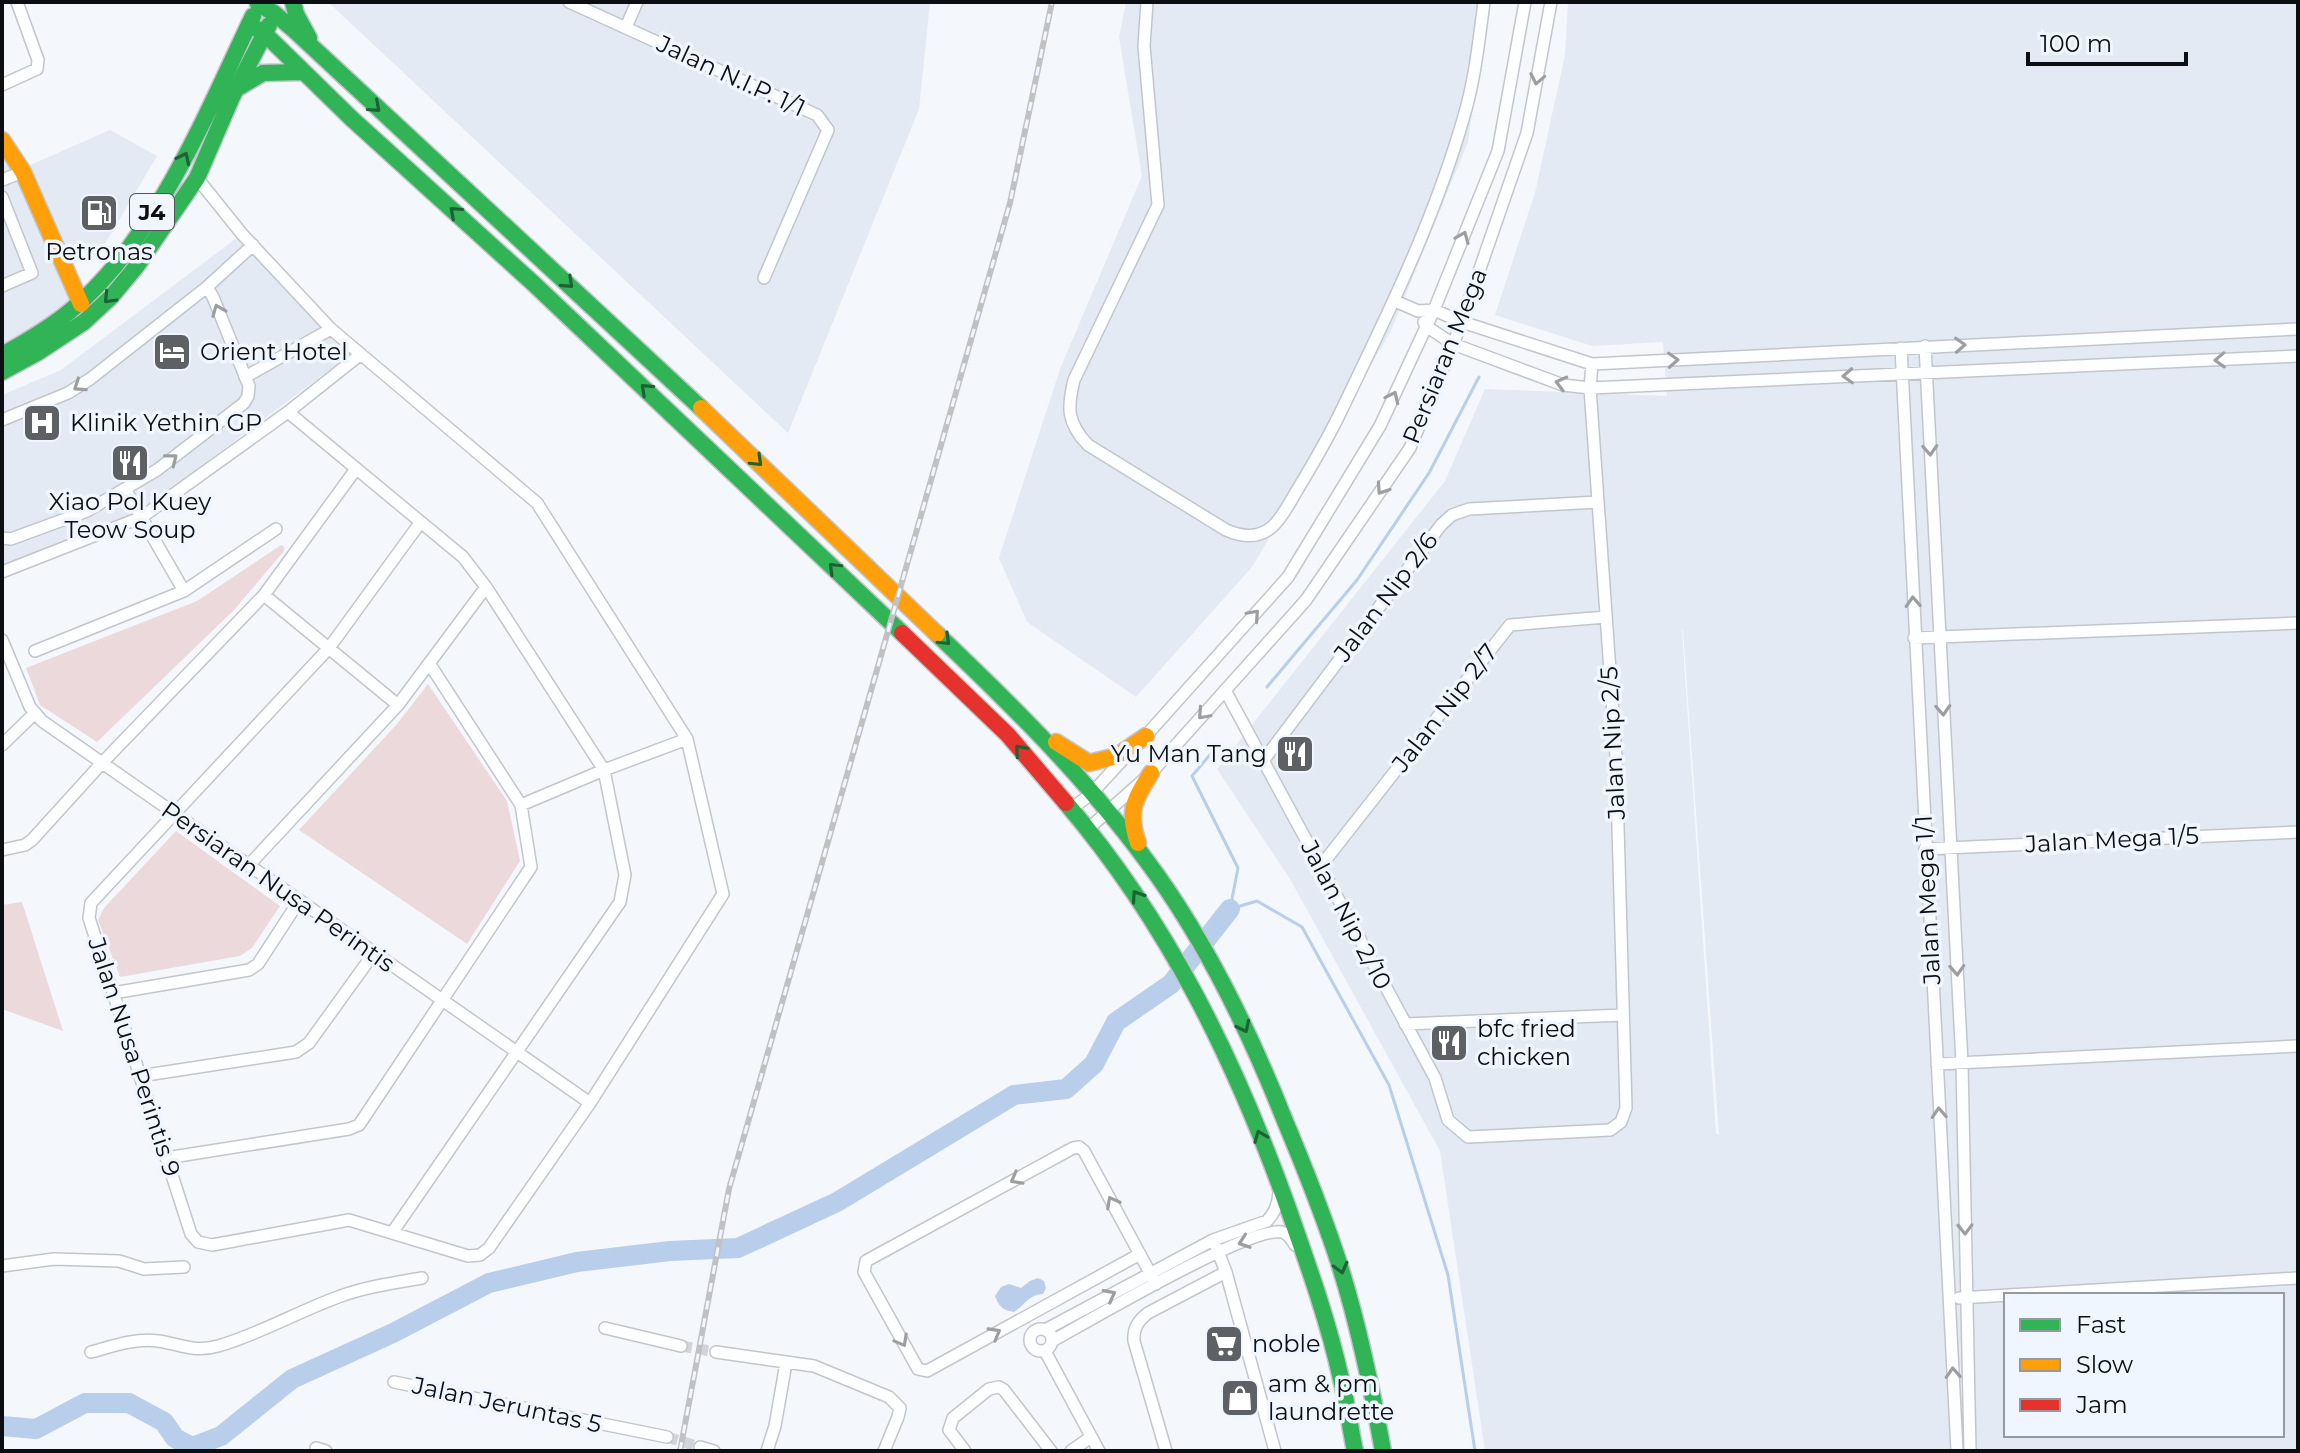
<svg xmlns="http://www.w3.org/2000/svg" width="2300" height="1453" font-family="Montserrat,sans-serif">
	<rect width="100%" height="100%" fill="#f4f7fc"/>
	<path fill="#e3eaf3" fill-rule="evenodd" d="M328 2H930L919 109 788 433Z
		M1126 2H1487L1468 142 1391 331 1252 567 1136 697 1027 622 999 558 1060 369 1142 176 1119 37Z
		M1568 2H2298V1451H1485L1440 1151 1290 879 1217 769 1445 481 1485 389 1667 396 1663 342 1592 346 1495 315 1535 193 1565 55ZM1682 630H1683L1719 1135 1716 1134ZM2006 1295H2282V1435H2006Z
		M110 130 157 156 96 259 70 261 28 166Z
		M2 140 78 295 24 337 2 345Z
		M242 234 356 350 140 512 2 568V395L61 370Z"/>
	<path fill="#ecd9dc" d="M281 545 284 547V551L234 610 97 742 40 705 26 668 197 601Z
		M428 684 507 801 520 861 467 944 299 830 397 724Z
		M176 831 280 906 252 948 240 956 120 977 98 920 104 908Z
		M22 902 63 1031 2 1009V905Z"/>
	<path fill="#b8ceea" d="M1038 1278 1044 1281 1046 1288 1043 1294C1028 1295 1025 1305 1014 1312 1003 1310 999 1307 995 1296L1001 1287 1009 1284 1021 1288 1030 1281Z"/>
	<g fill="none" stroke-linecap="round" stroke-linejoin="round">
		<path stroke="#b8ceea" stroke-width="3" d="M1267 687 1357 580 1429 473 1479 377
			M1214 750 1192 776 1238 868 1230 909 1257 901 1302 927 1389 1085 1448 1275 1475 1451"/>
		<path stroke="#b8ceea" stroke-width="20" d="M2 1426 36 1429 85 1403H129L164 1422 175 1438 192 1447 221 1436 292 1379 393 1333 489 1283 577 1262 670 1251 738 1248 837 1202 1014 1095 1066 1089 1094 1064 1116 1022 1171 984 1230 909"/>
		<path stroke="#d1d4d9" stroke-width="11" stroke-dasharray="11 5.5" stroke-linecap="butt" d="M681 1346 716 1352
			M667 1437 700 1447"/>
		<defs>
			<path id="street" d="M569 2 817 115 828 130 764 278
				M1147 2 1144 46 1158 205 1074 380C1067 408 1067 423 1088 445L1226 530C1242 537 1258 539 1272 527 1282 518 1289 504 1296 492 1313 464 1329 437 1343 407 1389 312 1435 218 1464 116 1475 79 1479 40 1484 2
				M626 27 637 2
				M2 85 37 69 38 60 17 2
				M197 178 242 234 331 329 537 503 687 739 723 894 590 1103 489 1248 480 1255 468 1256 349 1220 212 1245 198 1242 191 1234 89 918 91 903 329 648 420 523
				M2 180 23 172
				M2 197 32 273 2 286
				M1395 301 1418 311 1434 310 1462 322 1592 364 2298 329
				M1424 322 1426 326 1453 344 1563 385 1590 388 2298 356
				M1925 346 1962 1063 1970 1451
				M1901 348 1957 1451
				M245 377 331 329
				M288 412 463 557 486 587 604 770 625 875 620 902 392 1233
				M2 420 68 393 90 379 207 287 253 245
				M125 489 184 591
				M2 538 11 539 87 511 157 470 244 403 248 396 249 386 213 297 207 287
				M2 572 142 517 288 412 361 354
				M264 595 398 705
				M1914 638 2298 623
				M2 640 30 707 42 721 590 1103
				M35 651 184 591 276 529
				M1225 690 1435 1078 1448 1120 1468 1137 1610 1130 1621 1122 1626 1108 1616 756 1590 388 1592 364
				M1143 739 1288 577 1380 426 1434 310 1498 151 1525 2
				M2 745 34 714
				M1263 761 1441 525 1452 515 1469 509 1598 502
				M521 805 604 770 687 739
				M1071 809 1091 794 1128 754
				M1088 829 1151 773 1306 600 1410 448 1458 332 1527 133 1551 2
				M1925 849 2298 832
				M2 850 25 845 32 840 101 764 264 595 356 469
				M248 866 398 705 486 587
				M1320 867 1510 625 1606 617
				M113 993 249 970 258 964 299 901
				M1405 1024 1623 1015
				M1937 1064 2298 1046
				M140 1076 296 1052 309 1043 374 953
				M166 1158 349 1129 359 1125 531 867 521 805 429 663
				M1215 1244 1226 1272 1275 1451
				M1140 1254 927 1371 918 1369 864 1272 866 1261 1073 1148 1079 1147 1084 1151 1156 1284
				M2 1266 54 1259 119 1261 144 1269 184 1267
				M1959 1298 2298 1278
				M605 1328 681 1346
				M1030 1340a11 11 0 1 1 22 0a11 11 0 1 1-22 0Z
				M1045 1330 1213 1240 1267 1221C1275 1213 1278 1205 1279 1193
				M1052 1341C1089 1321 1249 1226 1282 1232 1289 1234 1291 1239 1295 1245
				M1045 1351 1099 1451
				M91 1352C113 1346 135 1338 158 1341 181 1344 193 1353 218 1346 260 1334 297 1312 338 1297 365 1287 393 1283 422 1278
				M716 1352 814 1366 889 1397 900 1408 898 1417 884 1451
				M394 1382 667 1437
				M700 1447 714 1451
				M316 1448 326 1451
				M767 1451 775 1426 786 1363
				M965 1451 949 1430 953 1418 989 1389 999 1387 1004 1390 1051 1451
				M1071 1451 1091 1437
				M1166 1451 1134 1341C1133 1328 1138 1321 1148 1313L1226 1272"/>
			<path id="fast" d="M293 2 296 14 309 38
				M258 4 274 13 294 30 701 408
				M249 24 265 34 351 118 534 284 902 633
				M238 88 263 73 302 72
				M2 355C26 342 48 329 69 312 154 244 207 112 253 16
				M2 372 37 353 84 322 111 297 136 267 197 178 232 97 269 25
				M937 634C1016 709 1094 786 1157 875 1211 951 1251 1035 1285 1121 1303 1164 1320 1207 1335 1251 1357 1316 1371 1384 1383 1451
				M1066 803C1168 923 1234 1058 1287 1205 1307 1262 1328 1320 1341 1379 1347 1403 1350 1427 1355 1451"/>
			<path id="slow" d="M2 140 23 172 81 304
				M701 408 937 634
				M1056 742 1089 763 1117 756 1146 736
				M1138 843C1127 812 1134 800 1151 773"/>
			<path id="jam" d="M902 633 1008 735 1066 803"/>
		</defs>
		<use href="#street" stroke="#c2c6cb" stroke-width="14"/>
		<use href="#fast" stroke="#c2c6cb" stroke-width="19"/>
		<use href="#slow" stroke="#c2c6cb" stroke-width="19"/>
		<use href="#jam" stroke="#c2c6cb" stroke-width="19"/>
		<use href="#street" stroke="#fdfeff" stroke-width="11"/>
		<use href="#fast" stroke="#30b455" stroke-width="16"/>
		<use href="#slow" stroke="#ff9f0a" stroke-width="16"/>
		<use href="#jam" stroke="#e5322d" stroke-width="16"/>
		<defs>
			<path id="rail" d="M680 1451 729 1189 1010 203 1052 2"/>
		</defs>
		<use href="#rail" stroke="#c0c1c3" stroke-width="6"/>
		<use href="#rail" stroke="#f0f6ff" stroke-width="3" stroke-dasharray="9" stroke-linecap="butt"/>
	</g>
	<defs><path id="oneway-chevron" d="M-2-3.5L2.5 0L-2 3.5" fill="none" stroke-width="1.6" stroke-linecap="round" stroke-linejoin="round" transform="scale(2)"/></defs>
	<g stroke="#9c9ea1">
		<use href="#oneway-chevron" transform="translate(1537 79) rotate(101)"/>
		<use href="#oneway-chevron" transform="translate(1463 237) rotate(-68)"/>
		<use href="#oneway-chevron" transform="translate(218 310) rotate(-112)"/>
		<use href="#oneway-chevron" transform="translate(1960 345) rotate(-3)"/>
		<use href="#oneway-chevron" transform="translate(1673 360) rotate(-3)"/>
		<use href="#oneway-chevron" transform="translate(2220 360) rotate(178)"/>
		<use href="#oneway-chevron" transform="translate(1848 376) rotate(177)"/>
		<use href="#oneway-chevron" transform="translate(1561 383) rotate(-165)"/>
		<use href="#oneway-chevron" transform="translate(79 386) rotate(146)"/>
		<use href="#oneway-chevron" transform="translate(1393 397) rotate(-65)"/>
		<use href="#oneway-chevron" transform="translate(1930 450) rotate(87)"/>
		<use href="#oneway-chevron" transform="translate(172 459) rotate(-38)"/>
		<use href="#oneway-chevron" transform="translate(1382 489) rotate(124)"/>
		<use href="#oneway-chevron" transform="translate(1913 602) rotate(-93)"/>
		<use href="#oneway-chevron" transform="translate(1254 615) rotate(-48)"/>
		<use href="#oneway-chevron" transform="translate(1943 710) rotate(87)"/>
		<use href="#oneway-chevron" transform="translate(1203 714) rotate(132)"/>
		<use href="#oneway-chevron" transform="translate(1957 970) rotate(87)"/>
		<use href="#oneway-chevron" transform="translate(1939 1113) rotate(-93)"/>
		<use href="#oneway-chevron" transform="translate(1016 1179) rotate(151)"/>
		<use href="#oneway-chevron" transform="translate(1112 1202) rotate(-118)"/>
		<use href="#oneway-chevron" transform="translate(1965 1229) rotate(89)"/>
		<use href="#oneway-chevron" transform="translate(1244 1242) rotate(161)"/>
		<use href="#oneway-chevron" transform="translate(1110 1295) rotate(-28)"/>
		<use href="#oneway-chevron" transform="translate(995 1333) rotate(-29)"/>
		<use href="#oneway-chevron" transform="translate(902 1341) rotate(61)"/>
		<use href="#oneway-chevron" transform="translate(1953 1373) rotate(-93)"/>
	</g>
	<g stroke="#1e6234">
		<use href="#oneway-chevron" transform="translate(375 107) rotate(42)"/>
		<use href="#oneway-chevron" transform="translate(184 158) rotate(-64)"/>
		<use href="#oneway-chevron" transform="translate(455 212) rotate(-138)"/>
		<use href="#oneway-chevron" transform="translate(568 283) rotate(43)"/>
		<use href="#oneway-chevron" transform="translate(109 298) rotate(134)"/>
		<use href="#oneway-chevron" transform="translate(646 389) rotate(-137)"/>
		<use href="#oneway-chevron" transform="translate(757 461) rotate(44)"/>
		<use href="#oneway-chevron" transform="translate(834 568) rotate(-136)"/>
		<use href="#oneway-chevron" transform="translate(945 640) rotate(44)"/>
		<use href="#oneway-chevron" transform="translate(1020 750) rotate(-131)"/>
		<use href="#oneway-chevron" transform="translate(1137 896) rotate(-124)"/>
		<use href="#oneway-chevron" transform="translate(1244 1027) rotate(64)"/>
		<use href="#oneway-chevron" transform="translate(1260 1136) rotate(-112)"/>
		<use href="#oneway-chevron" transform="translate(1341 1268) rotate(75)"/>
	</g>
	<defs>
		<symbol id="fuel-square" viewBox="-11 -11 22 22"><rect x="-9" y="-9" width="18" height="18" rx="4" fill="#5d6065" stroke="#f0f6ff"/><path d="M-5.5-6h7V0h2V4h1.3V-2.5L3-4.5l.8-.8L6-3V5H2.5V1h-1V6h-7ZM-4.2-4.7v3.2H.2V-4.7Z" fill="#fff"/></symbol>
		<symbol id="hotel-square" viewBox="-11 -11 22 22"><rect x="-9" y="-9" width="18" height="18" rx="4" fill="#5d6065" stroke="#f0f6ff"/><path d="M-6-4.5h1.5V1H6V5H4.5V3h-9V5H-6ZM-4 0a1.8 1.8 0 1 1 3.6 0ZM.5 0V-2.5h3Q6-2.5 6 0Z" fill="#fff"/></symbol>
		<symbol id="hospital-square" viewBox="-11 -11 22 22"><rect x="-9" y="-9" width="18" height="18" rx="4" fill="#5d6065" stroke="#f0f6ff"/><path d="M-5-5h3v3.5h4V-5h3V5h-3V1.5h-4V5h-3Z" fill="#fff"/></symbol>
		<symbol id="restaurant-square" viewBox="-11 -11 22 22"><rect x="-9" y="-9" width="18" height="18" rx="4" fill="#5d6065" stroke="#f0f6ff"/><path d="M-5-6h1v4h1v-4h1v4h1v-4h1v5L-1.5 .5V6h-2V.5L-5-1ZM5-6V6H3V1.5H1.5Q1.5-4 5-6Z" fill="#fff"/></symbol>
		<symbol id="supermarket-square" viewBox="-11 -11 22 22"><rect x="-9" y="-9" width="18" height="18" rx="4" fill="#5d6065" stroke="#f0f6ff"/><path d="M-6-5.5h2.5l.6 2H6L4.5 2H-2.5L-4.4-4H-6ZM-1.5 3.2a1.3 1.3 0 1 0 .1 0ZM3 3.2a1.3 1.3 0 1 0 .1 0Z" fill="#fff"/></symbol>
		<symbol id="shop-square" viewBox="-11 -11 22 22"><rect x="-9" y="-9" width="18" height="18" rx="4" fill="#5d6065" stroke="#f0f6ff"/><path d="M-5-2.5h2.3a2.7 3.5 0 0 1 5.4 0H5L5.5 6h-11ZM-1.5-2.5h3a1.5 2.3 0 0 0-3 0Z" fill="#fff"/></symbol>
	</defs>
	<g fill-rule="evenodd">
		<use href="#fuel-square" x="77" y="191" width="44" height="44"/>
		<use href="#hotel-square" x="150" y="330" width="44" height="44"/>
		<use href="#hospital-square" x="20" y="401" width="44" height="44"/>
		<use href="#restaurant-square" x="108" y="441" width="44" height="44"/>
		<use href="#restaurant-square" x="1273" y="732" width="44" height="44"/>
		<use href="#restaurant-square" x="1427" y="1021" width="44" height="44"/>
		<use href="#supermarket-square" x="1202" y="1322" width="44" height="44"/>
		<use href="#shop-square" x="1218" y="1376" width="44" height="44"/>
	</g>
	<g text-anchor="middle" stroke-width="7" stroke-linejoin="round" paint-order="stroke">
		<rect fill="#f0f6ff" stroke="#50545a" stroke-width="2" x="130" y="194" width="44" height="36" rx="6"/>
		<g font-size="22" font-weight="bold" fill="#0b0f14">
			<text x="152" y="220">J4</text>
		</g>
		<g font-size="24" fill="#0b0f14" stroke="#f0f6ff">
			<text transform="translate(731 76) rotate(25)" y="8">Jalan N.I.P. 1/1</text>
			<text transform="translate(1445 356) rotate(-68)" y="8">Persiaran Mega</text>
			<text transform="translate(1386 597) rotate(-53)" y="8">Jalan Nip 2/6</text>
			<text transform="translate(1445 708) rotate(-52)" y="8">Jalan Nip 2/7</text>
			<text transform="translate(1613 743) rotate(-93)" y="8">Jalan Nip 2/5</text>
			<text transform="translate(2112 840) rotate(-3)" y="8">Jalan Mega 1/5</text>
			<text transform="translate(278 887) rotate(35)" y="8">Persiaran Nusa Perintis</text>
			<text transform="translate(1928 900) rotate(-93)" y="8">Jalan Mega 1/1</text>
			<text transform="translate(1346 915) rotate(62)" y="8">Jalan Nip 2/10</text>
			<text transform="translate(134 1057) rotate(72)" y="8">Jalan Nusa Perintis 9</text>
			<text transform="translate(507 1405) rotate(12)" y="8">Jalan Jeruntas 5</text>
		</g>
		<g font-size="24" fill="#0b0f14" stroke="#f0f6ff" text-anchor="start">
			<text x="99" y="260" text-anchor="middle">Petronas</text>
			<text x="200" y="360">Orient Hotel</text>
			<text x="70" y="431">Klinik Yethin GP</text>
			<text x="130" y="510" text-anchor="middle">Xiao Pol Kuey<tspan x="130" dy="28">Teow Soup</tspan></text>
			<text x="1267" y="762" text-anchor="end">Yu Man Tang</text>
			<text x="1477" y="1037">bfc fried<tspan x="1477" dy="28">chicken</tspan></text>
			<text x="1252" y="1352">noble</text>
			<text x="1268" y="1392">am &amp; pm<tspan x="1268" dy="28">laundrette</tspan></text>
		</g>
	</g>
	<rect width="2300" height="1453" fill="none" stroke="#0b0f14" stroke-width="8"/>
	<rect x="2004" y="1293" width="280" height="144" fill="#f0f6ff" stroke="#949aa1" stroke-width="2"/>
	<rect x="2020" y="1319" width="40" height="12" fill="#30b455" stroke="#949aa1" stroke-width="2"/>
	<text x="2076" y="1333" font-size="24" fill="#0b0f14">Fast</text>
	<rect x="2020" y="1359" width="40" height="12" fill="#ff9f0a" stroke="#949aa1" stroke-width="2"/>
	<text x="2076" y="1373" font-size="24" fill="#0b0f14">Slow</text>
	<rect x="2020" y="1399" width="40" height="12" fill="#e5322d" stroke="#949aa1" stroke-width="2"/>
	<text x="2076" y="1413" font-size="24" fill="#0b0f14">Jam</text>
	<path d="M2028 52v12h158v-12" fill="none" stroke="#0b0f14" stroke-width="4"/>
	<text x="2040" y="52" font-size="24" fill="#0b0f14" stroke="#f0f6ff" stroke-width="6" paint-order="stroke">100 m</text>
</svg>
